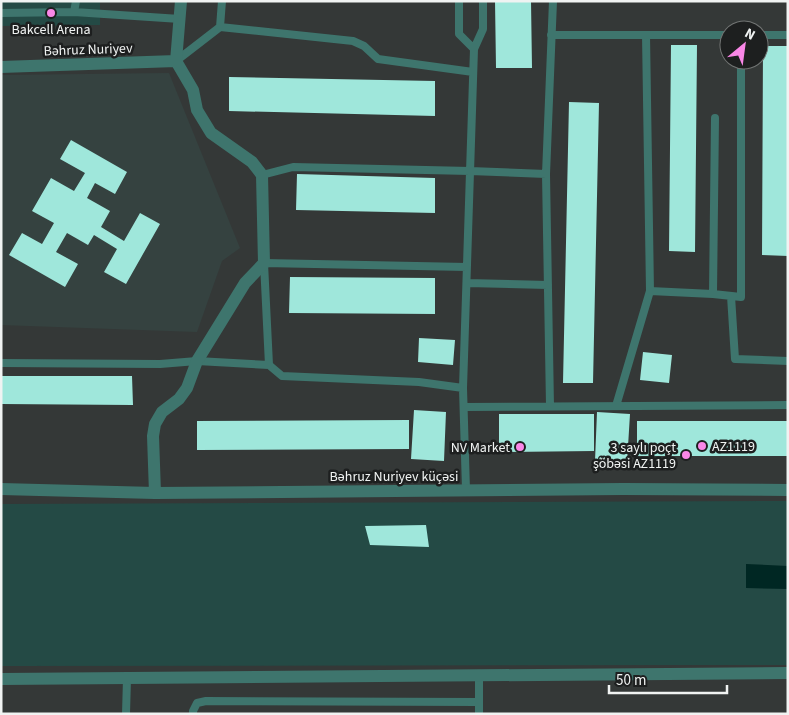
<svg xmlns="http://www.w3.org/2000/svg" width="789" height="715" font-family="'Source Sans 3',sans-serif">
	<rect width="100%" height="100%" fill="#343837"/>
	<path fill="#354240" d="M169 73 240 248 222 261 197 332 1 325V75Z"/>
	<path fill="#244a45" d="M1 1H100V25L1 26Z
		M788 501V665L1 666V504Z"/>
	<path fill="#002723" d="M746 564 788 566V589L746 588Z"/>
	<path fill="#9fe7db" d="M495 1H531L532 68H496Z
		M671 45H697L695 252 669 251Z
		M763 46H788V256L762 255Z
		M229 77 435 81V116L229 111Z
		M569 102 599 103 593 383H563Z
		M71 140 127 172 115 194 95 183 87 198 110 211 101 227 124 241 140 213 160 224 126 284 104 272 117 249 94 235 88 245 67 233 56 252 78 264 65 287 9 255 22 233 42 244 54 223 32 211 51 178 74 191 85 173 60 159Z
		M297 174 435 178V213L296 210Z
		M290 277 435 278V314L289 313Z
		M419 338 455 340 453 365 418 362Z
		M643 352 672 355 669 383 640 380Z
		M1 376H132L133 405 1 404Z
		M414 410 446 412 444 461 411 459Z
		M597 412 630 414 627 463 595 461Z
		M499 414H594V451L499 452Z
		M409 420V449L197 450V421Z
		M637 421H788V456H637Z
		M426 525 429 547 370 545 365 526Z"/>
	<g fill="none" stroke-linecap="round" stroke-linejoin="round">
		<path stroke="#3e756d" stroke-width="8" d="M459 1V34L474 49
			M74 12 180 19
			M1 13 74 12 76 1
			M220 27 222 1
			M551 35H729
			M646 35 650 291 713 294
			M759 35H788
			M176 61 220 27 353 41 364 46 378 59 473 72
			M715 118 713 294 741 297V60
			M262 175 293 167 470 171 546 174
			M467 283 548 285
			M731 296 735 359 788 361
			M1 363 160 364 197 361 269 365
			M463 388 419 382 282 376 269 365 264 263 467 267
			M550 406 546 174 553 1
			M616 406 650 291
			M464 407 788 405
			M466 490 463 388 474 49 483 29V1
			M479 676V714
			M126 714 127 678
			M193 714V711L197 703 206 701 479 702"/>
		<path stroke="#3e756d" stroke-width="12" d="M1 67 176 61
			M1 489 155 493 623 489 788 490
			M155 493 153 436 155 424 162 412 179 399 187 388 197 361 245 283 264 263 262 175 252 162 211 133 197 110 193 90 176 61 181 1
			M1 679 788 673"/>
	</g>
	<g fill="#fa87e7" stroke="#1d1f1f" stroke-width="2">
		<circle cx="51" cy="13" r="5"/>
		<circle cx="702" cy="446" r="5"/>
		<circle cx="520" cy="447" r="5"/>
		<circle cx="686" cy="455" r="5"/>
	</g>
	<g text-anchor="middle" stroke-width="5" stroke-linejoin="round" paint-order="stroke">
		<g font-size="14" fill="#f0f3f2" stroke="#1d1f1f" text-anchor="end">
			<text x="51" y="34" text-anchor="middle">Bakcell Arena</text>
			<text x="712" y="451" text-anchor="start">AZ1119</text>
			<text x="510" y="452">NV Market</text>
			<text x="676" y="452">3 saylı poçt<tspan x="676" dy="16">şöbəsi AZ1119</tspan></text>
		</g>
		<g font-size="14" fill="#f0f3f2" stroke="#1d1f1f">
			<text transform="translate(88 49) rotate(-2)" y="5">Bəhruz Nuriyev</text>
			<text x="394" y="481">Bəhruz Nuriyev küçəsi</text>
		</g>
	</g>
	<rect width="789" height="715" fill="none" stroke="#f0f3f2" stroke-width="5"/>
	<g transform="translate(744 45) rotate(29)"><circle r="24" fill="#1d1f1f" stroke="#717473"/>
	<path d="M0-4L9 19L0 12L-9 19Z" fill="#fa87e7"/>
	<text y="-8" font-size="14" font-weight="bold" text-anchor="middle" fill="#f0f3f2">N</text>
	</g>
	<path d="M609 685v8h118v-8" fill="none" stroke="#f0f3f2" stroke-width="2.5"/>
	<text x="616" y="685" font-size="15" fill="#f0f3f2" stroke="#1d1f1f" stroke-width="4" paint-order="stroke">50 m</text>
</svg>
